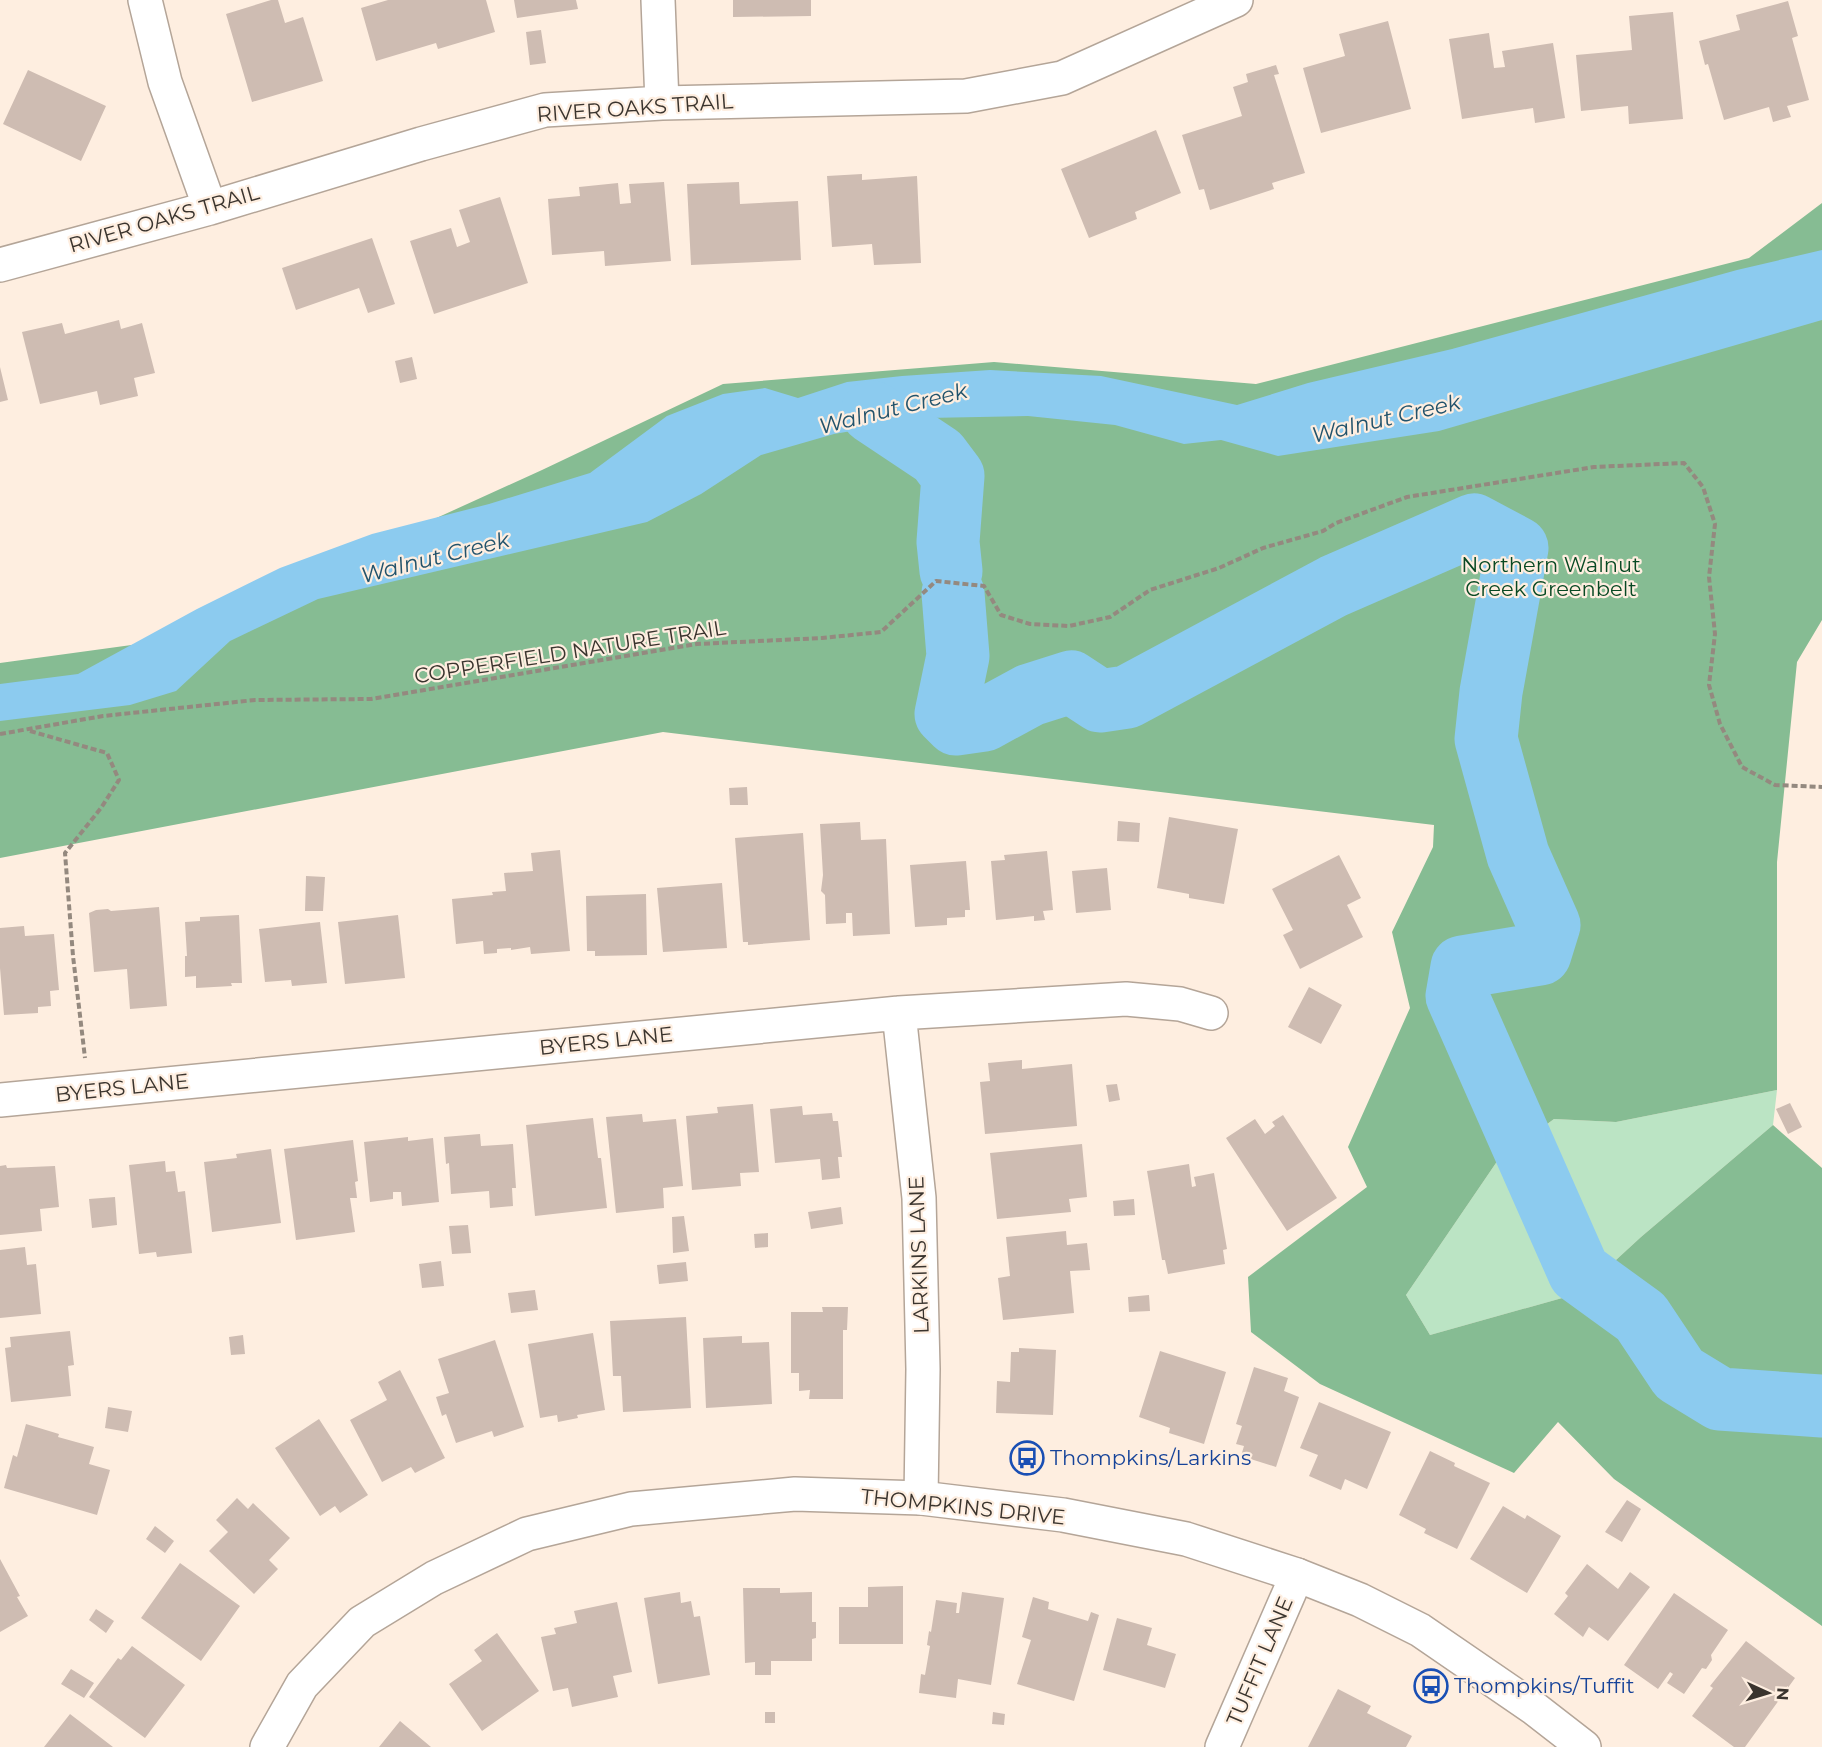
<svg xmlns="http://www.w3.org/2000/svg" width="1822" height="1747" font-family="Montserrat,sans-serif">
	<rect width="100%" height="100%" fill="#feeee0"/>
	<path fill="#bbe4c4" d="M1777 1090 1773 1125 1641 1237 1580 1293 1430 1335 1406 1295 1498 1160 1554 1119 1616 1122Z"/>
	<path fill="#86bc93" d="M1822 203V620L1797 662 1777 862V1090L1616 1122 1554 1119 1498 1160 1406 1295 1430 1335 1580 1293 1641 1237 1773 1125 1822 1168V1626L1614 1479 1558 1422 1514 1473 1320 1384 1251 1332 1248 1277 1367 1187 1348 1147 1410 1008 1392 932 1433 847 1434 825 663 732 0 858V663L168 640 542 470 723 384 994 362 1256 384 1749 258Z"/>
	<path fill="#8ccbef" d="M1822 250V320L1439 431 1278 456 1221 440 1184 444 1115 425 1028 416 927 418 834 434 761 455 701 494 647 522 318 599 230 641 176 691 130 705 0 721V684L78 674 197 609 280 568 372 534 489 504 590 473 667 416 723 394 765 388 798 398 847 382 902 376 990 370 1101 376 1237 405 1308 383 1452 349 1737 270Z"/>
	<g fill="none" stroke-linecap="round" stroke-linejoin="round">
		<path stroke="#8ccbef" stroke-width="63" d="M872 412 938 456 953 476 948 542 951 571
			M953 593 958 656 946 714 956 724 984 720 1030 695 1071 682 1100 701 1127 697 1334 586 1474 525 1517 548 1491 692 1486 739 1518 855 1549 925 1540 954 1462 967 1457 996 1579 1272 1641 1317 1679 1374 1720 1399 1822 1406"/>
	</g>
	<path fill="#cebcb2" d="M271 0H278L285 23 303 17 323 81 252 102 226 14Z
		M388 0H486L495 32 438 49 436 43 376 61 361 8Z
		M514 0H576L578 9 517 18Z
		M733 0H811V16L733 17Z
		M1788 1 1798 36 1792 38 1809 100 1787 106 1791 117 1773 122 1769 107 1724 120 1708 64 1705 65 1699 41 1740 30 1736 15Z
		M1673 12 1683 119 1629 124 1628 106 1581 111 1576 55 1632 50 1629 16Z
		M1388 21 1411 109 1321 133 1303 68 1345 56 1339 34Z
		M541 30 546 63 530 65 526 32Z
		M1489 33 1494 68 1505 67 1502 51 1553 43 1565 118 1535 123 1533 108 1462 119 1449 39Z
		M1276 65 1279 74 1274 75 1305 173 1272 183 1274 189 1210 210 1204 189 1199 190 1182 135 1242 116 1233 87 1248 82 1246 74Z
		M28 70 106 106 81 161 3 124Z
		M1156 130 1181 193 1135 212 1137 219 1089 238 1061 169Z
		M862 174V180L917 176 921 263 874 265 872 244 832 247 827 176Z
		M664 182 671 261 605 266 604 251 552 255 548 199 580 196 579 187 618 183 620 204 631 203 629 184Z
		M739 182 740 204 798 201 801 260 691 265 687 184Z
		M500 197 528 283 434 314 410 241 451 228 457 247 470 242 459 210Z
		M372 238 395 304 368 313 359 288 296 310 282 268Z
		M119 320 121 329 142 323 155 373 134 378 138 396 100 405 97 391 40 404 22 332 62 323 65 334Z
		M412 357 417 379 400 383 395 361Z
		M0 367 8 400 0 402Z
		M747 787 748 805H730L729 788Z
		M1169 817 1238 829 1224 904 1189 898V894L1157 888Z
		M1118 821 1140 823 1139 842 1117 841Z
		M860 822 861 840 886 839 890 934 853 936 852 913H846V923L826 924 825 895 821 891 823 875 820 824Z
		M803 833 810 940 748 945V942H743L735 838Z
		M560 850 570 951 531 954 530 947 511 950V948L497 949V953L484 954 483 941 456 944 452 899 493 895 492 892 506 891 504 873 533 871 531 853Z
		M1047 851 1053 910 1043 911 1045 920 1034 921V916L996 920 991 861 1005 860 1004 855Z
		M1339 855 1361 898 1347 905 1363 937 1300 969 1283 935 1293 930 1272 889Z
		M966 861 970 910H965V917L947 918V925L915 927 910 865Z
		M1107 868 1111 910 1076 913 1072 871Z
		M306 876 325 877 323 911H305Z
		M722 883 727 948 663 952 657 888Z
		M646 894 647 955 595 956V951H587L586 896Z
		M159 907 167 1006 130 1009 127 969 94 972 89 913 96 910 108 909 111 911Z
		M239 915 242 983H231L232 986 196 988V976L185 977V956H187L185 922 200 921V917Z
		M398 915 405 978 345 984 338 922Z
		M320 922 327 983 292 986 291 980 265 982 259 929Z
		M24 926 25 936 54 934 59 990 50 991 51 1006 38 1007V1013L4 1015 0 968V928Z
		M1309 987 1342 1005 1321 1044 1288 1027Z
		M1022 1060V1069L1072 1064 1077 1126 985 1134 980 1082 990 1081 988 1063Z
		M1117 1084 1120 1100 1109 1102 1106 1085Z
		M1790 1103 1802 1127 1788 1134 1776 1109Z
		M753 1104 759 1172 740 1173 741 1186 692 1190 686 1116 718 1113 717 1107Z
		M802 1106 803 1115 832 1113 833 1121H838L842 1157H838L840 1178 822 1180 820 1159 775 1163 770 1109Z
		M642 1114 643 1122 676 1119 683 1186 663 1188 664 1208 616 1213 606 1117Z
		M1283 1115 1337 1198 1287 1231 1226 1138 1255 1119 1265 1134 1275 1126 1272 1122Z
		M593 1118 598 1158H601L607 1208 535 1216 526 1125Z
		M480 1134 481 1146 513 1144 516 1188H512L513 1206 490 1208 489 1191 451 1194 449 1163 446 1164 444 1137Z
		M408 1137V1141L433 1138 439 1202 402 1206 401 1192H393V1199L370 1202 364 1142Z
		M353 1140 358 1181 355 1182 357 1198H350L355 1232 296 1240 284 1149Z
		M1082 1144 1087 1197 1069 1199 1071 1212 997 1219 990 1153Z
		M271 1149 281 1223 212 1232 204 1162 237 1158 236 1154Z
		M165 1161 166 1172 175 1171 178 1192 185 1191 192 1253 157 1257 156 1252 139 1254 129 1165Z
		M1189 1164 1192 1187 1196 1186 1194 1177 1214 1173 1227 1249 1223 1250 1225 1264 1168 1274 1165 1260H1162L1147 1171Z
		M6 1165 7 1168 55 1166 59 1207 40 1209 42 1231 0 1235V1166Z
		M115 1197 117 1225 92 1228 89 1199Z
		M1134 1199 1135 1215 1114 1216 1113 1201Z
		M841 1207 843 1224 811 1229 808 1212Z
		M684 1216 689 1251 673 1253 672 1217Z
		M468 1225 471 1253 452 1254 449 1226Z
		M1066 1231 1067 1245 1087 1243 1090 1270 1070 1271 1074 1313 1003 1320 998 1278 1010 1276 1006 1237Z
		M768 1233V1247L755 1248 754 1234Z
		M25 1247 27 1265 36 1264 41 1314 0 1318V1250Z
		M441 1261 444 1286 422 1288 419 1264Z
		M686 1262 688 1281 659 1284 657 1265Z
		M535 1290 538 1310 511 1313 508 1293Z
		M1149 1295 1150 1311 1129 1312 1128 1297Z
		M822 1307H848L847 1330H843V1399H809L810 1390 799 1391V1373H791V1312H823Z
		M686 1317 691 1408 623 1412 621 1376H613L610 1321Z
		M70 1331 74 1365 68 1366 71 1396 11 1402 5 1348 11 1347 10 1337Z
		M593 1333 605 1410 577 1415 578 1418 558 1422 557 1415 540 1418 528 1344Z
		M243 1335 245 1354 231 1355 229 1337Z
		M742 1336V1343L769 1342 772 1404 706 1408 703 1338Z
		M495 1340 524 1427 494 1437 492 1431 456 1443 446 1414 442 1416 436 1397 449 1393 438 1359Z
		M1019 1348 1056 1350 1053 1415 996 1413 997 1381 1010 1382 1011 1352H1019Z
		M1160 1351 1226 1372 1204 1444 1169 1433 1170 1428 1139 1417Z
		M1254 1367 1288 1378 1284 1391 1299 1397 1276 1467 1241 1456 1244 1446 1236 1444 1242 1426 1236 1424Z
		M400 1370 445 1458 415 1473 411 1467 382 1482 350 1420 387 1400 378 1382Z
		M1319 1402 1391 1432 1367 1489 1345 1479 1341 1490 1309 1476 1318 1455 1300 1448Z
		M108 1407 132 1411 128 1432 105 1428Z
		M319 1419 368 1495 340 1513 335 1506 320 1516 275 1448Z
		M26 1424 59 1434 58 1437 94 1447 89 1464 110 1470 97 1515 4 1488 13 1455 17 1457Z
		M1430 1451 1455 1463 1454 1466 1490 1483 1457 1549 1424 1533 1426 1529 1399 1515Z
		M237 1498 248 1509 253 1503 290 1538 269 1560 278 1569 254 1594 209 1551 228 1532 216 1520Z
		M1627 1500 1641 1509 1622 1542 1605 1532Z
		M1503 1506 1525 1519 1527 1515 1561 1536 1527 1593 1470 1559Z
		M155 1526 174 1541 165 1553 146 1539Z
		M0 1559 20 1596 17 1597 28 1616 0 1632Z
		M180 1563 240 1606 201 1661 141 1618Z
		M1587 1564 1618 1589 1630 1572 1650 1587 1608 1641 1589 1627 1583 1637 1554 1614 1568 1596 1565 1593Z
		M903 1586V1644H839V1607H868V1587Z
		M743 1588H780V1593L812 1592V1622H816V1638L812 1639V1661H771V1675H755V1662L745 1663Z
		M680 1592 681 1603 691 1601 694 1617 700 1616 710 1675 658 1684 644 1598Z
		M962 1592 1004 1598 991 1685 958 1679 956 1698 919 1693 921 1674 925 1675 930 1646 927 1645 929 1631 931 1632 936 1600 957 1603 956 1613H959Z
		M1674 1593 1728 1630 1711 1655 1712 1660 1706 1669 1702 1668 1684 1694 1667 1683 1673 1674 1670 1672 1658 1689 1624 1665Z
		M1033 1597 1049 1602 1048 1609 1088 1621 1091 1612 1099 1615 1074 1701 1017 1684 1031 1640 1022 1637Z
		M617 1602 632 1672 613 1676 618 1697 572 1707 568 1688 553 1691 541 1637 556 1634 554 1628 577 1623 574 1611Z
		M96 1609 114 1621 106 1633 89 1620Z
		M1117 1618 1152 1628 1147 1645 1176 1654 1165 1688 1103 1670Z
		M497 1633 539 1691 482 1731 449 1684 482 1661 474 1650Z
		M1746 1641 1795 1678 1745 1747H1734L1692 1716 1713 1688 1710 1686Z
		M132 1646 185 1685 145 1738 89 1697 118 1658 121 1660Z
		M71 1669 94 1683 84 1698 61 1684Z
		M1338 1689 1371 1706 1367 1713 1412 1736 1406 1747H1308Z
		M765 1712H775V1723H765Z
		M993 1712 1005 1714 1004 1725 992 1724Z
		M70 1714 113 1747H44Z
		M400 1721 431 1747H379Z"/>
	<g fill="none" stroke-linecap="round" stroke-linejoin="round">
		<defs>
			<path id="minor" d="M145 0 165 82 210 208
				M658 0 662 103
				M0 265 210 208 421 144 545 110 662 103 966 96 1062 78 1236 0
				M899 1013 919 1198 923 1369 921 1498
				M0 1100 899 1013 1126 999 1180 1004 1211 1013
				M1222 1747 1297 1575"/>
			<path id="tertiary" d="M267 1747 302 1685 362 1622 434 1578 527 1534 631 1509 795 1494 921 1498 1063 1515 1186 1539 1297 1575 1360 1600 1420 1630 1535 1709 1584 1747"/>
		</defs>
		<use href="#minor" stroke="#b4a598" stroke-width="36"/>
		<use href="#tertiary" stroke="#b4a598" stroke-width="36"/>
		<path stroke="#94897f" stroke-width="4" stroke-dasharray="6 3" stroke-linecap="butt" d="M30 731 107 753 119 780 101 808 65 853 73 956 85 1058
			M0 734 103 716 255 700 371 699 697 644 822 638 881 632 936 581 984 586 1001 615 1030 624 1069 626 1110 617 1150 590 1219 568 1263 548 1323 531 1336 523 1407 497 1594 467 1684 463 1703 487 1715 524 1709 577 1715 634 1709 685 1720 724 1742 767 1775 785 1822 787"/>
		<use href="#minor" stroke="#fff" stroke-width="33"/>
		<use href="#tertiary" stroke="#fff" stroke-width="33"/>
	</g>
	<defs>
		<symbol id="bus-ring" viewBox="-11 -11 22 22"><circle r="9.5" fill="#feeee0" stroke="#1a4fb4" stroke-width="1.5"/><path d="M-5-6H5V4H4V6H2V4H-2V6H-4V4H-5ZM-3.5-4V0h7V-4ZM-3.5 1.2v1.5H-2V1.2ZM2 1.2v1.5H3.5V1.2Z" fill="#1a4fb4"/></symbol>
	</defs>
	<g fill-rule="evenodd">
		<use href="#bus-ring" x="1008" y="1439" width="38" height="38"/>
		<use href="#bus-ring" x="1412" y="1667" width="38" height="38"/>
	</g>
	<g text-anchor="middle" stroke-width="4.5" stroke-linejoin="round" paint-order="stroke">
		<g font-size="21" fill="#3a342e" stroke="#feeee0">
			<text transform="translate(635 108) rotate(-4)" y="7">RIVER OAKS TRAIL</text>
			<text transform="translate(164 219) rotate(-16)" y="7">RIVER OAKS TRAIL</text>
			<text transform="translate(570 652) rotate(-9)" y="7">COPPERFIELD NATURE TRAIL</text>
			<text transform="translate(606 1041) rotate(-6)" y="7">BYERS LANE</text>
			<text transform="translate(122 1088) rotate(-6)" y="7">BYERS LANE</text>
			<text transform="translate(919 1255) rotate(-92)" y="7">LARKINS LANE</text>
			<text transform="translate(963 1507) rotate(6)" y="7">THOMPKINS DRIVE</text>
			<text transform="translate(1260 1661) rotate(-67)" y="7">TUFFIT LANE</text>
		</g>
		<g font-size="21" fill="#084923" stroke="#feeee0">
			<text x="1551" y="572">Northern Walnut<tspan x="1551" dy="24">Creek Greenbelt</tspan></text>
		</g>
		<g font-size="21" fill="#164399" stroke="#feeee0" text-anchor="start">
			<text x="1050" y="1465">Thompkins/Larkins</text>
			<text x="1454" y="1693">Thompkins/Tuffit</text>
		</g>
		<g font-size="22" font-style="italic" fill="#22536c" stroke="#feeee0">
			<text transform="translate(893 408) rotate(-14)" y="8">Walnut Creek</text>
			<text transform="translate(1386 418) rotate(-13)" y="8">Walnut Creek</text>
			<text transform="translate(435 557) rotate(-14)" y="8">Walnut Creek</text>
		</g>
	</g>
	<g transform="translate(1768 1693) rotate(94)" stroke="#feeee0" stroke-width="4.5" paint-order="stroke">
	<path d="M0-4.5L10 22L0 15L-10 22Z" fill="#3a342e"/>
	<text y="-9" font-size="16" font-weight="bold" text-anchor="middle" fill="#3a342e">N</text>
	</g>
</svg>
